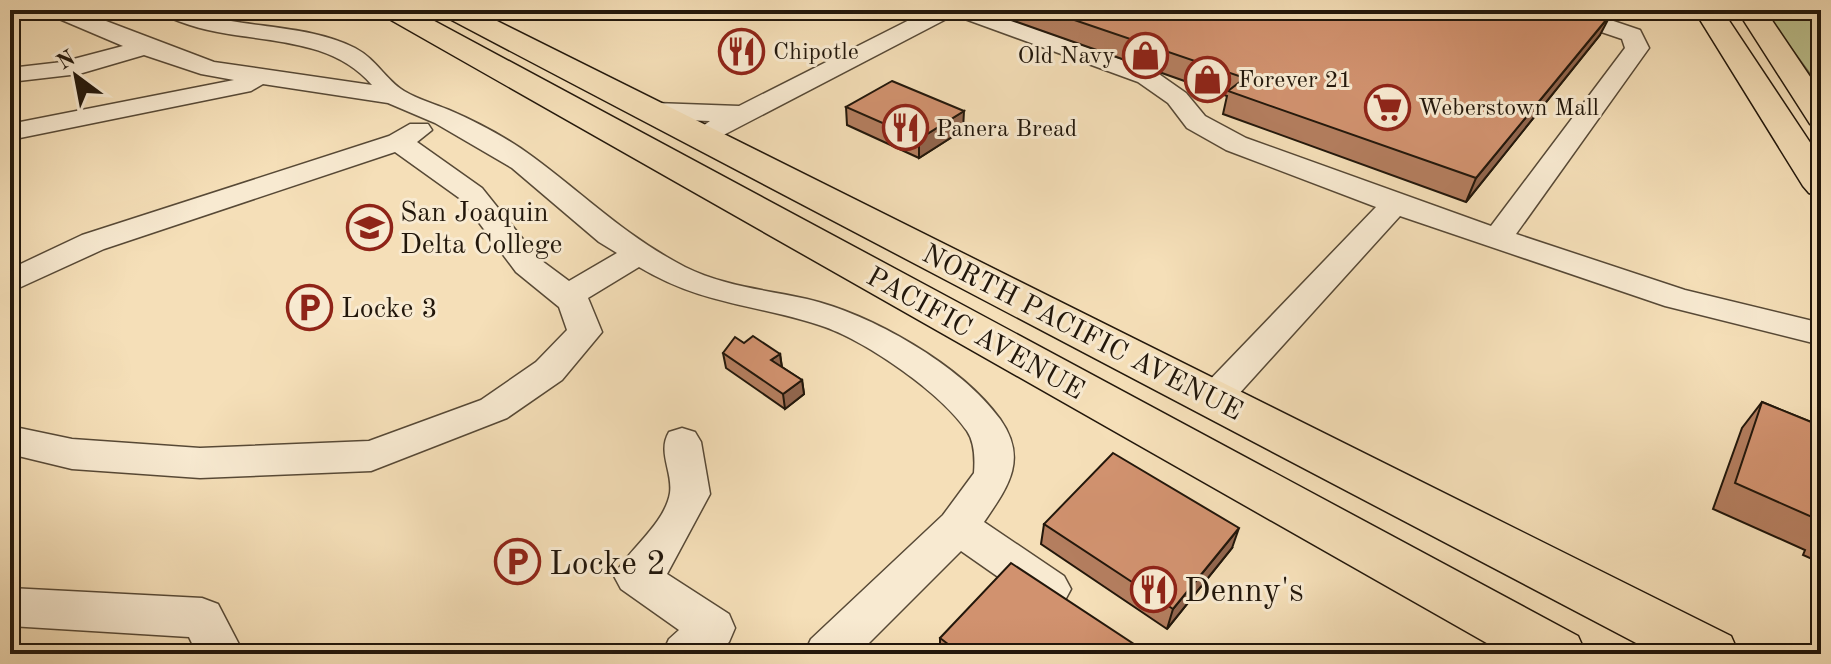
<svg xmlns="http://www.w3.org/2000/svg" width="1831" height="664" font-family="'Old Standard TT',serif">
	<rect width="100%" height="100%" fill="#f5dfb8"/>
	<filter id="stains"><feTurbulence type="fractalNoise" baseFrequency=".0025" numOctaves="4"/><feColorMatrix values="0 0 0 0 .2 0 0 0 0 .09 0 0 0 0 .02 0 0 0 .5 -.17"/></filter>
	<radialGradient id="worn" r=".72"><stop offset=".6" stop-color="#630" stop-opacity="0"/><stop offset="1" stop-color="#630" stop-opacity=".3"/></radialGradient>
	<path fill="#bcc18e" stroke="#6f6c4c" stroke-width="2" d="M1763 10H1821V89Z"/>
	<g fill="none" stroke-linecap="round" stroke-linejoin="round">
		<defs>
			<path id="minor" d="M47 10H77L214 62 372 85C325 30 243 46 181 22 173 19 165 17 160 10 188 10 204 17 231 21 272 28 317 29 355 48 376 59 386 80 404 91 417 99 435 104 449 110 477 122 509 139 533 157 586 196 625 236 685 267 723 286 766 290 807 299 871 314 961 365 1000 419 1029 460 1007 488 984 522L1064 576 1071 589 1064 602 1049 608 1034 602 961 551 858 654H804L811 639 943 515 974 473C975 460 975 443 967 431 941 393 869 343 825 327 758 304 704 306 639 267L588 298 602 332 562 380 507 418 371 471 200 478 72 469 10 454V426L72 439 200 448 369 441 481 400 536 362 567 330 559 307 516 272 462 200 395 152 104 249 10 292V269L82 235 389 136 410 124H428L432 130 417 142 482 188 538 258 569 281 617 253 599 242 512 168 435 123 388 103 263 84 251 91 10 140V124L234 80 201 74 144 55 79 74 10 82V68L62 62 123 46 50 15Z
				M929 10H982L1156 72 1186 93 1205 116 1246 138 1491 226 1625 48 1622 39 1551 15 1548 10H1581L1640 30 1649 48 1516 234 1685 290 1821 323V345L1665 306 1400 216 1227 407 1214 411 1201 407 1196 398 1201 389 1376 207 1226 150 1187 128 1168 103 1138 82 954 15 712 141H694L690 135 710 121 655 119 642 111 655 103 739 106Z
				M682 428 695 432 701 442 710 494 667 574 729 614 735 628 729 642 716 654H662L669 639 679 630 621 589 614 576C627 551 665 524 670 493 673 472 657 452 669 432Z
				M10 588 202 598 218 604 244 654H197L189 637 10 626Z"/>
			<path id="major" d="M380 10H414L1578 636 1586 654H1506L384 16Z
				M440 10H475L1731 636 1739 654H1657L444 16Z
				M1694 10H1722L1821 159V197L1809 193 1803 186Z
				M1737 10H1765L1821 93V127L1810 124Z"/>
		</defs>
		<use href="#minor" stroke="#574936" stroke-width="3"/>
		<use href="#major" stroke="#22170b" stroke-width="3"/>
		<use href="#minor" fill="#f8ead1" fill-rule="evenodd"/>
		<use href="#major" fill="#f5dfb8" fill-rule="evenodd"/>
	</g>
	<path fill="#b47e5f" stroke="#22170b" stroke-width="2" d="M983 10H1597L1600 35 1466 202 1223 114 1227 96Z
		M846 107 963 130 919 158 847 125Z
		M744 343 780 354 782 367 802 380 804 394 785 409 726 368 723 353Z
		M1762 402 1821 426V563L1803 555 1805 550 1713 509 1742 428Z
		M1044 524 1232 548 1167 629 1041 544Z
		M940 638 1149 654H940Z"/>
	<path fill="#92664e" stroke="#22170b" stroke-width="2" d="M1611 14 1600 35 1466 202 1476 178Z
		M964 111 963 130 919 158V139Z
		M780 354 782 369 771 360Z
		M802 380 804 394 785 409 783 394Z
		M1239 528 1232 548 1167 629 1173 609Z"/>
	<path fill="#d1926f" stroke="#22170b" stroke-width="2" d="M1045 10H1597L1611 14 1476 178 1228 91 1245 78Z
		M892 81 964 111 919 139 846 107Z
		M753 336 780 354 771 360 802 380 783 394 723 353 735 337 744 343Z
		M1762 402 1821 426V521L1735 483Z
		M1113 453 1239 528 1173 609 1044 524Z
		M1011 563 1149 654H961L940 638Z"/>
	<defs>
		<symbol id="restaurant-ring" viewBox="-11 -11 22 22"><circle r="9.5" fill="#f8ead1" stroke="#8f2418" stroke-width="1.5"/><path d="M-5-6h1v4h1v-4h1v4h1v-4h1v5L-1.5 .5V6h-2V.5L-5-1ZM5-6V6H3V1.5H1.5Q1.5-4 5-6Z" fill="#8f2418"/></symbol>
		<symbol id="shop-ring" viewBox="-11 -11 22 22"><circle r="9.5" fill="#f8ead1" stroke="#8f2418" stroke-width="1.5"/><path d="M-5-2.5h2.3a2.7 3.5 0 0 1 5.4 0H5L5.5 6h-11ZM-1.5-2.5h3a1.5 2.3 0 0 0-3 0Z" fill="#8f2418"/></symbol>
		<symbol id="supermarket-ring" viewBox="-11 -11 22 22"><circle r="9.5" fill="#f8ead1" stroke="#8f2418" stroke-width="1.5"/><path d="M-6-5.5h2.5l.6 2H6L4.5 2H-2.5L-4.4-4H-6ZM-1.5 3.2a1.3 1.3 0 1 0 .1 0ZM3 3.2a1.3 1.3 0 1 0 .1 0Z" fill="#8f2418"/></symbol>
		<symbol id="university-ring" viewBox="-11 -11 22 22"><circle r="9.5" fill="#f8ead1" stroke="#8f2418" stroke-width="1.5"/><path d="M0-5L7-2L0 1L-7-2ZM-4 1L0 2.5L4 1V4Q0 6-4 4Z" fill="#8f2418"/></symbol>
		<symbol id="parking-ring" viewBox="-11 -11 22 22"><circle r="9.5" fill="#f8ead1" stroke="#8f2418" stroke-width="1.5"/><path d="M-3.5-5.5H1a3.5 3.5 0 0 1 0 7H-1V5.5H-3.5ZM-1-3.4V-.6H.8a1.4 1.4 0 0 0 0-2.8Z" fill="#8f2418"/></symbol>
	</defs>
	<g fill-rule="evenodd">
		<use href="#restaurant-ring" x="716" y="26" width="51" height="51"/>
		<use href="#shop-ring" x="1120" y="30" width="51" height="51"/>
		<use href="#shop-ring" x="1182" y="54" width="51" height="51"/>
		<use href="#supermarket-ring" x="1362" y="82" width="51" height="51"/>
		<use href="#restaurant-ring" x="880" y="102" width="51" height="51"/>
		<use href="#university-ring" x="344" y="202" width="51" height="51"/>
		<use href="#parking-ring" x="284" y="282" width="51" height="51"/>
		<use href="#parking-ring" x="492" y="536" width="51" height="51"/>
		<use href="#restaurant-ring" x="1128" y="564" width="51" height="51"/>
	</g>
	<g text-anchor="middle" stroke-width="6" stroke-linejoin="round" paint-order="stroke">
		<g font-size="24" fill="#22170b" stroke="#f8ead1" text-anchor="start">
			<text x="773" y="59">Chipotle</text>
			<text x="1115" y="63" text-anchor="end">Old Navy</text>
			<text x="1238" y="87">Forever 21</text>
			<text x="1418" y="115">Weberstown Mall</text>
			<text x="936" y="136">Panera Bread</text>
		</g>
		<g font-size="28" fill="#22170b" stroke="#f8ead1" text-anchor="start">
			<text x="400" y="221">San Joaquin<tspan x="400" dy="32">Delta College</tspan></text>
			<text x="341" y="317">Locke 3</text>
		</g>
		<g font-size="28" fill="#22170b" stroke="#f8ead1">
			<text transform="translate(1083 331) rotate(27)" y="10">NORTH PACIFIC AVENUE</text>
			<text transform="translate(976 332) rotate(29)" y="10">PACIFIC AVENUE</text>
		</g>
		<g font-size="34" fill="#22170b" stroke="#f8ead1" text-anchor="start">
			<text x="549" y="574">Locke 2</text>
			<text x="1184" y="601">Denny's</text>
		</g>
	</g>
	<rect width="1831" height="664" fill="none" stroke="#f5dfb8" stroke-width="40"/>
	<rect x="12" y="12" width="1807" height="640" fill="none" stroke="#22170b" stroke-width="4"/>
	<rect x="20" y="20" width="1791" height="624" fill="none" stroke="#22170b" stroke-width="2"/>
	<g transform="translate(76 76) rotate(328)" stroke="#f8ead1" stroke-width="6" paint-order="stroke">
	<path d="M0-6L14 30L0 20L-14 30Z" fill="#22170b"/>
	<text y="-12" font-size="22" font-weight="bold" text-anchor="middle" fill="#22170b">N</text>
	</g>
	<rect width="100%" height="100%" filter="url(#stains)"/>
	<rect width="100%" height="100%" fill="url(#worn)"/>
</svg>
